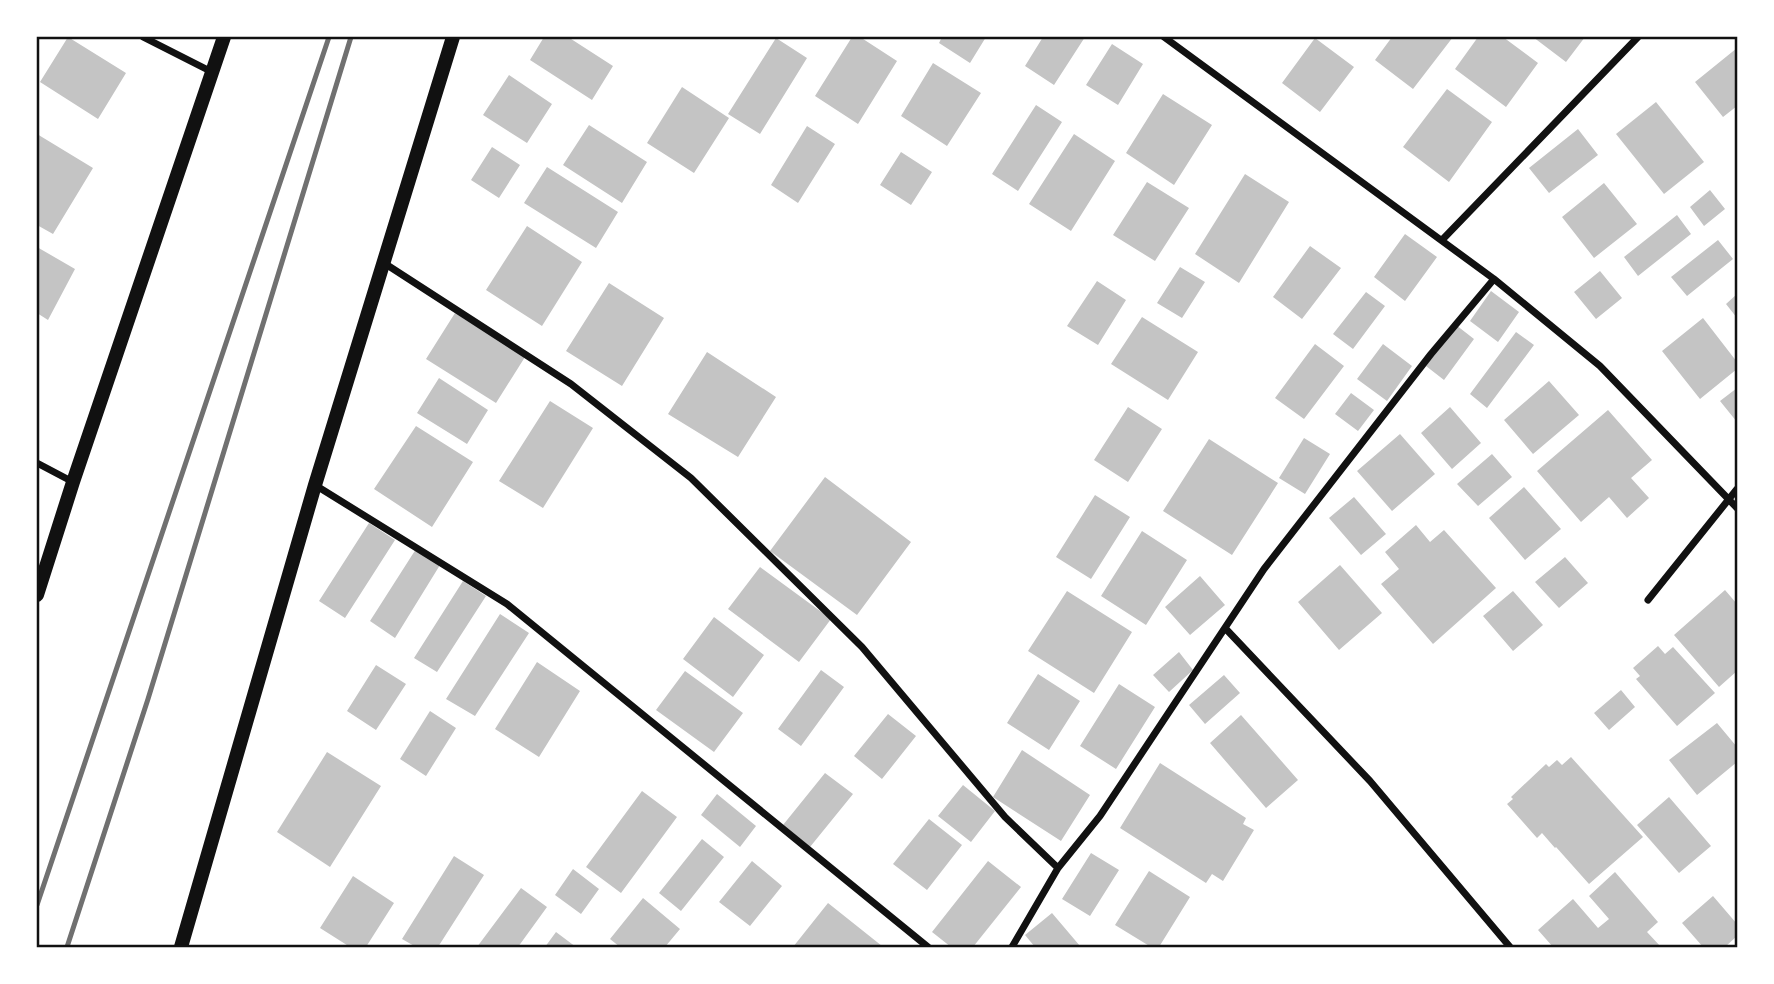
<svg xmlns="http://www.w3.org/2000/svg" width="1774" height="984" font-family="Commissioner,sans-serif">
	<rect width="100%" height="100%" fill="#fff"/>
	<path fill="#c4c4c4" d="M68 37 126 73 98 119 40 82Z
		M544 37H568L613 66 592 100 530 60Z
		M852 37H860L897 61 858 124 815 96Z
		M942 37H986L970 63 939 43Z
		M1043 37H1085L1054 85 1025 66Z
		M1392 37H1453L1413 89 1375 60Z
		M1478 37H1503L1538 63 1506 107 1455 69Z
		M1533 37H1585L1566 62Z
		M776 38 807 58 760 134 728 114Z
		M1315 38 1354 67 1320 112 1282 83Z
		M1112 44 1143 64 1118 105 1086 85Z
		M1737 48V106L1723 117 1695 82Z
		M933 63 981 93 947 146 901 116Z
		M509 75 552 104 527 143 483 115Z
		M682 87 729 118 694 173 647 143Z
		M1447 89 1492 122 1449 182 1403 147Z
		M1163 94 1212 125 1174 185 1126 153Z
		M1656 102 1704 162 1664 194 1616 134Z
		M1036 105 1062 122 1018 191 992 174Z
		M589 125 647 162 622 203 563 165Z
		M807 126 835 144 798 203 771 185Z
		M1578 129 1598 155 1549 193 1529 168Z
		M37 134 93 168 53 234 37 225Z
		M1074 134 1115 161 1071 231 1029 204Z
		M492 147 520 165 499 198 471 180Z
		M901 152 932 172 911 205 880 185Z
		M547 167 618 212 596 248 524 203Z
		M1245 174 1289 202 1239 283 1195 254Z
		M1147 182 1189 208 1155 261 1113 235Z
		M1604 183 1637 224 1594 258 1562 217Z
		M1710 190 1725 209 1704 226 1690 207Z
		M1677 215 1691 234 1638 276 1624 257Z
		M527 226 582 262 542 326 486 290Z
		M1405 234 1437 257 1405 301 1374 277Z
		M1718 240 1733 259 1687 296 1671 277Z
		M1310 246 1341 268 1302 319 1273 297Z
		M37 247 75 269 48 320 37 313Z
		M1180 267 1205 282 1182 318 1157 303Z
		M1600 271 1622 298 1596 319 1574 292Z
		M1097 281 1126 300 1098 345 1067 326Z
		M609 283 664 318 622 386 566 351Z
		M1491 291 1519 312 1498 342 1470 321Z
		M1366 292 1385 306 1353 349 1333 334Z
		M1737 294V318L1726 304Z
		M455 313 525 357 496 403 426 359Z
		M1142 317 1198 352 1168 400 1111 364Z
		M1703 318 1737 362V369L1700 399 1662 351Z
		M1456 325 1474 339 1444 380 1426 366Z
		M1516 332 1534 345 1487 408 1470 394Z
		M1315 344 1344 366 1304 419 1275 398Z
		M1383 344 1412 366 1387 401 1357 379Z
		M707 352 776 397 738 457 668 414Z
		M439 378 488 410 467 444 417 413Z
		M1549 381 1579 415 1533 454 1504 420Z
		M1737 388V422L1720 401Z
		M1351 393 1374 410 1358 431 1335 414Z
		M550 401 593 428 543 508 499 481Z
		M1128 407 1162 429 1128 482 1094 460Z
		M1450 407 1481 443 1452 469 1421 433Z
		M1608 410 1652 460 1631 478 1649 498 1627 518 1609 497 1581 522 1537 471Z
		M416 426 473 462 432 527 374 489Z
		M1400 434 1435 474 1392 511 1357 471Z
		M1304 438 1330 454 1305 494 1279 478Z
		M1209 439 1278 483 1232 555 1163 511Z
		M1492 454 1512 477 1478 506 1457 484Z
		M825 477 911 542 857 615 770 551Z
		M1524 487 1561 529 1525 560 1489 518Z
		M1095 495 1130 517 1091 579 1056 557Z
		M1354 497 1386 534 1361 555 1329 518Z
		M369 523 395 540 345 618 319 601Z
		M1416 525 1430 542 1444 530 1496 588 1433 644 1381 584 1399 569 1385 552Z
		M1142 531 1187 560 1146 625 1101 596Z
		M416 549 440 565 395 638 370 621Z
		M1565 557 1588 583 1559 608 1535 582Z
		M1340 565 1382 613 1339 650 1298 602Z
		M760 567 831 619 799 662 728 609Z
		M1200 576 1225 605 1190 635 1165 607Z
		M463 581 486 596 437 672 414 658Z
		M1725 590 1737 604V671L1719 687 1674 635Z
		M1067 591 1132 632 1094 693 1028 651Z
		M1513 591 1543 625 1513 651 1483 616Z
		M500 614 529 633 475 716 446 699Z
		M714 617 764 655 733 697 683 659Z
		M1658 646 1665 654 1673 647 1715 693 1677 726 1636 679 1640 676 1633 668Z
		M1179 652 1193 670 1169 692 1153 675Z
		M537 662 580 691 539 757 495 729Z
		M376 665 406 684 376 730 347 711Z
		M821 670 844 687 801 746 778 729Z
		M685 671 743 713 714 752 656 710Z
		M1038 674 1080 701 1049 750 1007 723Z
		M1224 675 1240 693 1205 724 1189 705Z
		M1119 684 1155 707 1116 769 1080 746Z
		M1621 690 1635 707 1609 730 1594 713Z
		M430 711 456 728 426 776 400 759Z
		M888 714 916 736 882 779 854 756Z
		M1241 715 1298 780 1266 808 1210 743Z
		M1717 723 1737 747V762L1697 795 1669 760Z
		M1022 750 1090 795 1061 841 993 797Z
		M327 752 381 786 330 867 277 832Z
		M1571 757 1643 837 1589 884 1556 847 1555 848 1542 833 1537 838 1507 804 1513 799 1511 797 1546 764 1549 767 1557 760 1562 765Z
		M1160 763 1246 818 1243 824 1254 830 1223 881 1212 874 1206 883 1120 828Z
		M825 773 853 794 810 847 783 825Z
		M963 785 995 811 971 842 938 816Z
		M642 791 677 817 621 893 586 867Z
		M717 794 756 826 740 847 701 815Z
		M1669 797 1711 846 1679 873 1637 825Z
		M929 819 962 845 927 890 893 864Z
		M702 839 724 857 681 911 659 893Z
		M1091 853 1119 870 1090 916 1062 899Z
		M454 856 484 875 438 947H416L402 939Z
		M752 861 782 886 750 926 719 902Z
		M988 861 1021 887 973 947H951L932 932Z
		M573 869 599 889 581 914 555 895Z
		M1149 871 1190 897 1159 947H1151L1115 925Z
		M1615 872 1658 922 1647 932 1661 947H1553L1538 930 1573 899 1598 928 1609 919 1589 896Z
		M353 876 394 903 366 947H350L320 928Z
		M521 888 547 907 518 947H477Z
		M1713 896 1737 924V936L1725 947H1703L1682 923Z
		M643 898 680 929 665 947H620L610 939Z
		M828 903 882 946 881 947H793Z
		M1052 913 1080 946 1078 947H1035L1025 935Z
		M556 932 576 947H545Z"/>
	<g fill="none" stroke-linecap="round" stroke-linejoin="round">
		<path stroke="#111" stroke-width="7" d="M143 37 212 72
			M1164 37 1494 279 1600 366 1737 508
			M1443 239 1638 37
			M384 263 571 384 691 478 862 647 1005 817 1058 868 1100 816 1264 569 1431 354 1494 279
			M37 463 73 482
			M315 485 507 604 928 947
			M1648 600 1737 489
			M1225 628 1370 781 1510 947
			M1012 947 1058 868"/>
		<path stroke="#111" stroke-width="14" d="M37 595 73 482 224 37
			M181 947 315 485 453 37"/>
		<path stroke="#707070" stroke-width="5" d="M37 905 329 37
			M67 947 148 699 351 37"/>
	</g>
	<rect width="1774" height="984" fill="none" stroke="#ffffff" stroke-width="77"/>
	<rect x="38" y="38" width="1698" height="908" fill="none" stroke="#111" stroke-width="2.5"/>
</svg>
